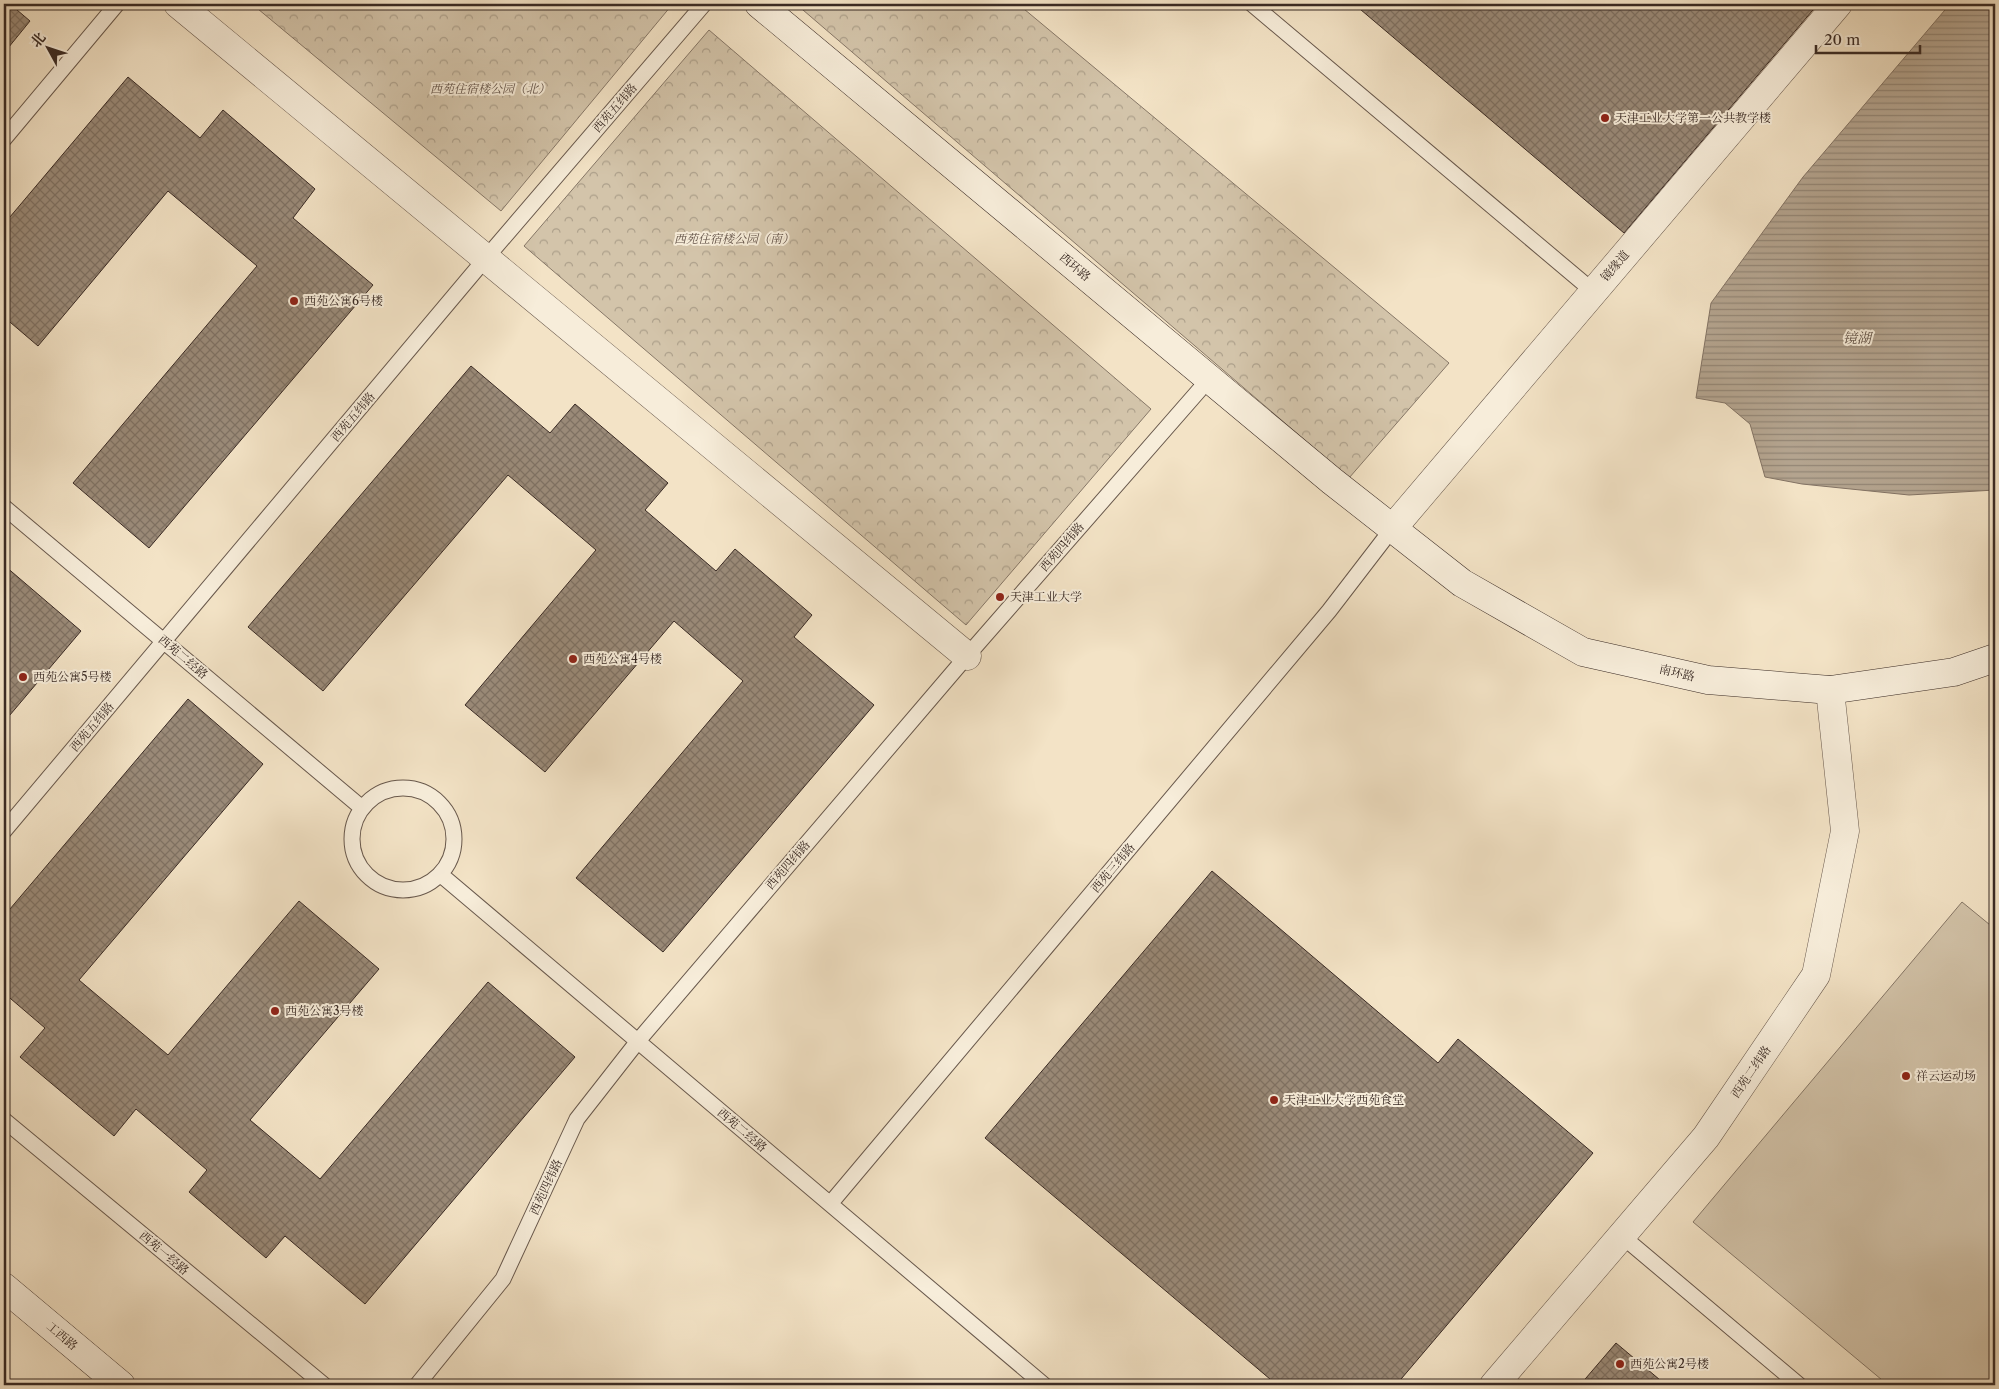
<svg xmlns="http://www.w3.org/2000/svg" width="1999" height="1389" font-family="'Libre Caslon Text','Noto Serif SC',serif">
	<defs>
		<pattern id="park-crowns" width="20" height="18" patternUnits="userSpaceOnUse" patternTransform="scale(1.25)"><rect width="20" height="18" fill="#d3c4aa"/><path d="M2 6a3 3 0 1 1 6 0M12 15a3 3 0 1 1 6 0" fill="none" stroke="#ac9f8a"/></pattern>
		<pattern id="water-rules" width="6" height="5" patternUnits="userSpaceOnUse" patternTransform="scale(1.25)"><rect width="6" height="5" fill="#b4a48f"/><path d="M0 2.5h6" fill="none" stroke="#938675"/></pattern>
		<pattern id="building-cross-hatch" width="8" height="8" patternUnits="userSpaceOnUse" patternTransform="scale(1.25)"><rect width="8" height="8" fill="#9a8a78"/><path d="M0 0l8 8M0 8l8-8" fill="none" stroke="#7f7162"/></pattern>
	</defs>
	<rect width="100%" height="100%" fill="#f3e3c6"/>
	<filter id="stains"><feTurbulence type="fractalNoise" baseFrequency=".004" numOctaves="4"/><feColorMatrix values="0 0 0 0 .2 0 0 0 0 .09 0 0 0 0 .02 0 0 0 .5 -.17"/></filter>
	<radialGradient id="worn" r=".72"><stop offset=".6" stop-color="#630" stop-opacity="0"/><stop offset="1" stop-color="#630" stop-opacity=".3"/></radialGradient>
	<path fill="url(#park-crowns)" stroke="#867767" d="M252 4H668L671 6 501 211Z
		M796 4H1018L1449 363 1349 478Z
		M709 30 1151 409 966 625 524 246Z"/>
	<path fill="#d3c4aa" stroke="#867767" d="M1962 902 1995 929V1385H1888L1693 1222Z"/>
	<path fill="url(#water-rules)" stroke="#837364" d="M1950 4H1995V490L1909 495 1802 484 1765 477 1750 424 1725 403 1696 398 1711 303 1803 177Z"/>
	<path fill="url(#building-cross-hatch)" stroke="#392a24" d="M4 4H10L30 21 4 53Z
		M1354 4H1818L1624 233Z
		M128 77 200 138 223 110 315 189 293 218 373 285 149 548 73 483 257 266 168 191 38 346 4 317V224Z
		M471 366 550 433 575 404 668 483 645 510 716 571 735 549 812 615 794 637 874 705 663 952 576 878 743 681 674 621 545 772 465 705 596 550 508 475 323 691 248 627Z
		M5 566 81 631 4 722V567Z
		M188 699 263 764 79 980 168 1055 299 901 379 969 250 1120 320 1179 488 982 575 1057 365 1304 285 1236 266 1258 189 1192 207 1170 136 1109 114 1136 20 1057 45 1028 4 993V916Z
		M1212 871 1438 1063 1458 1039 1593 1153 1396 1385H1277L985 1138Z
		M1616 1343 1666 1385H1580Z"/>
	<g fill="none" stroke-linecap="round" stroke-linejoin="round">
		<defs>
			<path id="lane" d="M1252 4 1594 292
				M4 139 117 4
				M4 507 362 808
				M352 839a51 51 0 1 1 102 0a51 51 0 1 1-102 0Z
				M4 831 486 258 704 4
				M440 874 1044 1385
				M4 1120 324 1385
				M830 1204 1329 611 1392 529
				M1622 1236 1799 1385
				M417 1385 503 1279 577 1119 638 1041 967 656 1209 379"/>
			<path id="street" d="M178 4 967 656
				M1392 529 1838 4
				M1494 1385 1706 1137 1816 975 1845 831 1830 690"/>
			<path id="secondary" d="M759 4 1332 481 1462 583 1583 652 1708 680 1830 690 1954 672 1995 658
				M4 1287 121 1385"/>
		</defs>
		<use href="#lane" stroke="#68584c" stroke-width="17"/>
		<use href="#street" stroke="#68584c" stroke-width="29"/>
		<use href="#secondary" stroke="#392a24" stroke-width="29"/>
		<use href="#lane" stroke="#f7edda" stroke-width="15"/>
		<use href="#street" stroke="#f7edda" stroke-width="28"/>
		<use href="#secondary" stroke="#f7edda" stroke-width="28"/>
	</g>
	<g fill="#8f2418" stroke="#f7edda" stroke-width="2">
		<circle cx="1605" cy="118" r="5"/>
		<circle cx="294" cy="301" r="5"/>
		<circle cx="1000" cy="597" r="5"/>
		<circle cx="573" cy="659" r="5"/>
		<circle cx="23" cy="677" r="5"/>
		<circle cx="275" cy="1011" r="5"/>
		<circle cx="1906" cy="1076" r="5"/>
		<circle cx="1274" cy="1100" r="5"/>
		<circle cx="1620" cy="1364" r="5"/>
	</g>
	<g text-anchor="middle" stroke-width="4" stroke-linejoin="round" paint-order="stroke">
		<g font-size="12" font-style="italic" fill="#605046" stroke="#f7edda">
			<text x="490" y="93">西苑住宿楼公园（北）</text>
			<text x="734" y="243">西苑住宿楼公园（南）</text>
		</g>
		<g font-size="12" fill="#392a24" stroke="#f7edda">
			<text transform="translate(615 108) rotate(-49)" y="4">西苑五纬路</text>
			<text transform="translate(1615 266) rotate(-50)" y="4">镜缘道</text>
			<text transform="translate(1075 267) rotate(40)" y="4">西环路</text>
			<text transform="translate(353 417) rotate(-50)" y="4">西苑五纬路</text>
			<text transform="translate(1062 547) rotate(-49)" y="4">西苑四纬路</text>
			<text transform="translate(183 657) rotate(40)" y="4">西苑二经路</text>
			<text transform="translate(1677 673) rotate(13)" y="4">南环路</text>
			<text transform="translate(92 727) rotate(-50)" y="4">西苑五纬路</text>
			<text transform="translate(788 865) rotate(-49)" y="4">西苑四纬路</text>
			<text transform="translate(1113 868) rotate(-50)" y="4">西苑三纬路</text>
			<text transform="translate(1751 1072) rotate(-56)" y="4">西苑二纬路</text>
			<text transform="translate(742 1130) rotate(40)" y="4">西苑二经路</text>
			<text transform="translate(546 1187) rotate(-65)" y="4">西苑四纬路</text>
			<text transform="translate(164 1253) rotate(40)" y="4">西苑一经路</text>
			<text transform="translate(62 1336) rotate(40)" y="4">工西路</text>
		</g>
		<g font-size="12" fill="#392a24" stroke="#f7edda" text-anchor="start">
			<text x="1615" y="122">天津工业大学第一公共教学楼</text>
			<text x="304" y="305">西苑公寓6号楼</text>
			<text x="1010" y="601">天津工业大学</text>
			<text x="583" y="663">西苑公寓4号楼</text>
			<text x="33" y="681">西苑公寓5号楼</text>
			<text x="285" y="1015">西苑公寓3号楼</text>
			<text x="1916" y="1080">祥云运动场</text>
			<text x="1284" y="1104">天津工业大学西苑食堂</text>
			<text x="1630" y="1368">西苑公寓2号楼</text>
		</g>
		<g font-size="14" font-style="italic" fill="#5e4f44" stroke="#f7edda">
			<text x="1857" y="343">镜湖</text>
		</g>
	</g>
	<rect width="1999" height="1389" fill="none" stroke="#f3e3c6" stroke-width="20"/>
	<rect x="5" y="5" width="1989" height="1379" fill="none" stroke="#392a24" stroke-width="2.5"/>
	<rect x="10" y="10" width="1979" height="1369" fill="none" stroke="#392a24"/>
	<g transform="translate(48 48) rotate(310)" stroke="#f7edda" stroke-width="4" paint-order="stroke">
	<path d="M0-4L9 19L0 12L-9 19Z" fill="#392a24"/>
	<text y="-8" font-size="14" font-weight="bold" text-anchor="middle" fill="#392a24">北</text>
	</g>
	<path d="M1816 45v8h104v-8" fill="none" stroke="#392a24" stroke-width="2.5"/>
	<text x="1824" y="45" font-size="15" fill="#392a24" stroke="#f7edda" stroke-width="4" paint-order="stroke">20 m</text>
	<rect width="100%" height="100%" filter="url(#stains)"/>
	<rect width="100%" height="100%" fill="url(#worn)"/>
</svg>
